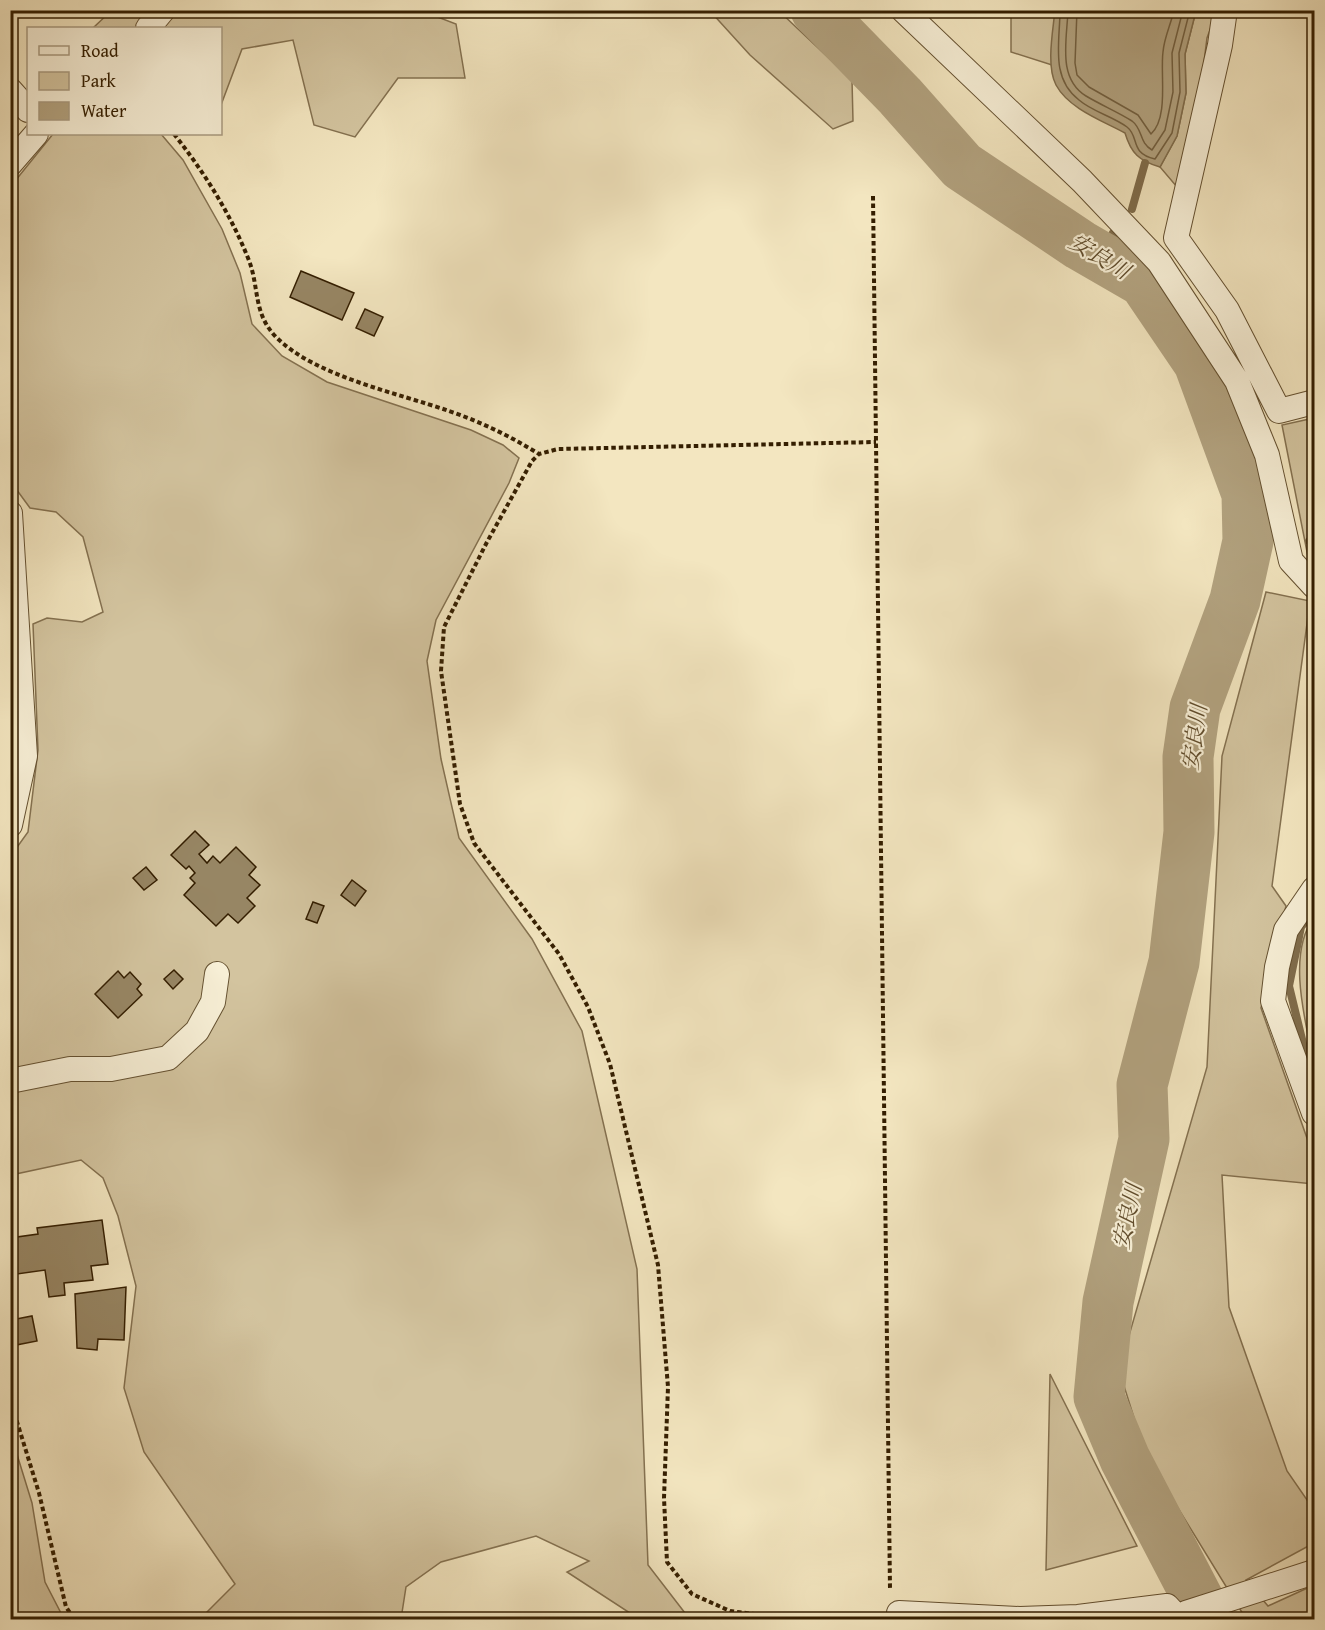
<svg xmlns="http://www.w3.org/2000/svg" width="1325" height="1630" font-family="'Gentium Book Plus','Noto Serif JP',serif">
	<rect width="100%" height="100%" fill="#f3e6c0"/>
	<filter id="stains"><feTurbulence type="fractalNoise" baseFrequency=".00333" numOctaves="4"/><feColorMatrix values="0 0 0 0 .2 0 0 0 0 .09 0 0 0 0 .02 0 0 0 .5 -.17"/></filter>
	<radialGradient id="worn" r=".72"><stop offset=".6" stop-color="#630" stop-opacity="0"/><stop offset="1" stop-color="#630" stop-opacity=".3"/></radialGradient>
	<path fill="#d3c49f" stroke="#847150" stroke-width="1.5" d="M111 11H422L456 24 465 78H398L355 137 314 125 293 40 242 49 221 105 220 28H93Z
		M710 11H779L852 80 853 121 833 129 750 55Z
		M1011 11H1055L1052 65 1011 52Z
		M1196 11H1217L1207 38 1199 102 1177 187 1160 167 1177 136 1186 93 1185 54Z
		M53 134H161L183 160 222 229 240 273 252 324 282 356 327 382 471 430 503 445 519 458 509 483 436 620 427 661 441 759 459 838 532 939 582 1031 637 1269 648 1565 685 1613 712 1619H639L567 1572 589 1561 536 1536 441 1562 406 1587 401 1619H200L235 1584 144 1452 124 1388 136 1286 118 1216 103 1178 81 1160 11 1175 10 857 28 832 38 750 33 624 47 618 82 622 103 612 83 537 56 512 30 508 11 482V186Z
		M1314 418V566L1308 557 1282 425Z
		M1266 592 1310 601 1272 886 1286 906 1261 1008 1314 1158V1184L1222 1175 1229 1307 1287 1471 1314 1510V1543L1246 1580 1268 1606 1314 1585V1619H1246L1146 1456 1119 1370 1207 1067 1222 756Z
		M1314 918V1064C1306 1024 1286 953 1314 918Z
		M1050 1374 1137 1546 1046 1570Z
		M11 1435 32 1503 45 1582 64 1619H11Z"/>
	<path fill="#b2a27f" stroke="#806d4c" stroke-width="1.5" d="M1055 10 1196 11 1185 54 1186 93 1177 136 1160 167C1139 161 1131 153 1125 133 1103 121 1069 109 1056 85 1046 66 1053 31 1055 10Z"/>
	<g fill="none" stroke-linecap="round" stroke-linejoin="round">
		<path stroke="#736040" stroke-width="1.5" d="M1060 10C1060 42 1050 78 1079 100 1093 112 1112 116 1127 127 1140 137 1129 153 1155 159L1172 133 1180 92 1179 53 1190 10
			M1068 10C1067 40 1057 78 1086 96 1101 105 1118 112 1132 121 1143 129 1139 143 1152 150L1165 130 1173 92 1172 53 1183 10
			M1077 10 1075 63 1077 75 1089 87 1138 115 1151 134C1169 118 1160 73 1163 52 1164 38 1171 24 1174 10"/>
		<path stroke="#806d4c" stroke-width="8" d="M1132 209 1145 163
			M1113 233 1144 282
			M1309 541 1314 544
			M1306 921 1301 927 1289 986 1309 1068"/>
		<path stroke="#b2a27f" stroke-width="51" d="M816 10 900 96 962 166 1080 245 1144 282 1199 363 1247 494 1248 541 1235 600 1195 708 1188 757 1189 832 1174 962 1142 1085 1144 1139 1108 1302 1099 1397 1125 1459 1209 1620"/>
	</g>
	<path fill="#978664" stroke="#341e00" stroke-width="1.5" d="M301 271 354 293 342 320 290 297Z
		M365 309 383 317 374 336 356 328Z
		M195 831 209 845 199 854 207 863 213 856 220 863 236 847 256 867 249 875 260 885 247 898 255 906 238 923 228 914 216 926 184 895 195 883 190 878 195 873 189 866 186 869 171 855Z
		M146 867 157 880 144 890 133 878Z
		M352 880 366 891 355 906 341 895Z
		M313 902 324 906 317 923 306 919Z
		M174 970 183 979 173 989 164 979Z
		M118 971 124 978 130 972 141 984 137 989 142 995 118 1018 95 994Z
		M102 1220 108 1264 91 1266 93 1280 64 1283 65 1295 49 1297 45 1270 10 1275V1238L38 1234 37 1228Z
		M126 1287 124 1340 98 1339 97 1350 77 1348 75 1294Z
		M32 1316 37 1341 16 1345 11 1320Z"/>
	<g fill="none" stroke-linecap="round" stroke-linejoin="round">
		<defs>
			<path id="minor" d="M903 10 1082 181 1159 262 1237 381 1267 455 1291 561 1314 586
				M1225 10 1220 45 1176 238 1227 310 1279 411 1314 402
				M148 28 163 10
				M10 90 28 110
				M10 164 36 134
				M10 513 25 756 10 825
				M1314 889 1286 930 1277 967 1273 1001 1314 1113
				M10 1081 70 1069H111L168 1058 197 1031 213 1002 217 974
				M899 1613 1020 1619 1078 1617 1167 1606 1180 1620
				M1179 1619 1186 1613 1314 1572"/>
		</defs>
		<use href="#minor" stroke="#645030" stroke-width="26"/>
		<path stroke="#341e00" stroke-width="4" stroke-dasharray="4.5 3" stroke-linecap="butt" d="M174 134C204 172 230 213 248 258 260 287 252 313 277 338 317 377 398 393 449 411 481 422 510 436 539 454
			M873 196 890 1589
			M10 1399 39 1493 66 1607 75 1620
			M801 1620 730 1611 692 1594 667 1562 664 1498 668 1387 658 1265 610 1064 588 1007 559 954 474 843 460 804 441 671 444 627 487 542 532 461 539 454 558 449 876 442
			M817 1620 873 1615"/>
		<use href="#minor" stroke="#f7efd6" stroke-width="24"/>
	</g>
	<g text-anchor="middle" stroke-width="4.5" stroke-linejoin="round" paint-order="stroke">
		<g font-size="22" font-style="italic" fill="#604c2c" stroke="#f7efd6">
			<text transform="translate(1100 256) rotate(31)" y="8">安良川</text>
			<text transform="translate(1194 737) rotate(-82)" y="8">安良川</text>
			<text transform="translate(1127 1216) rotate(-78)" y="8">安良川</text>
		</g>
	</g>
	<rect width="1325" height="1630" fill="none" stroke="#f3e6c0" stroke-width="36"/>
	<rect x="12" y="12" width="1301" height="1606" fill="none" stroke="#341e00" stroke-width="3"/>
	<rect x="18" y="18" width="1289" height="1594" fill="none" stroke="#341e00" stroke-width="1.5"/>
	<rect x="27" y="27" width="195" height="108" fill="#f7efd6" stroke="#a99b80" stroke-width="1.5"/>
	<rect x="39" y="46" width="30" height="9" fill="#f7efd6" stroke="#a99b80" stroke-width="1.5"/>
	<text x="81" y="57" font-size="18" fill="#341e00">Road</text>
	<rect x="39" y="72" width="30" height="18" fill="#d3c49f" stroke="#a99b80" stroke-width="1.5"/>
	<text x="81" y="87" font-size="18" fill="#341e00">Park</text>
	<rect x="39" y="102" width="30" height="18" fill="#b2a27f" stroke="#a99b80" stroke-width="1.5"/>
	<text x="81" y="117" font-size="18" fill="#341e00">Water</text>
	<rect width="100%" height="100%" filter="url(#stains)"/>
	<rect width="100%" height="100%" fill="url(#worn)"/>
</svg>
